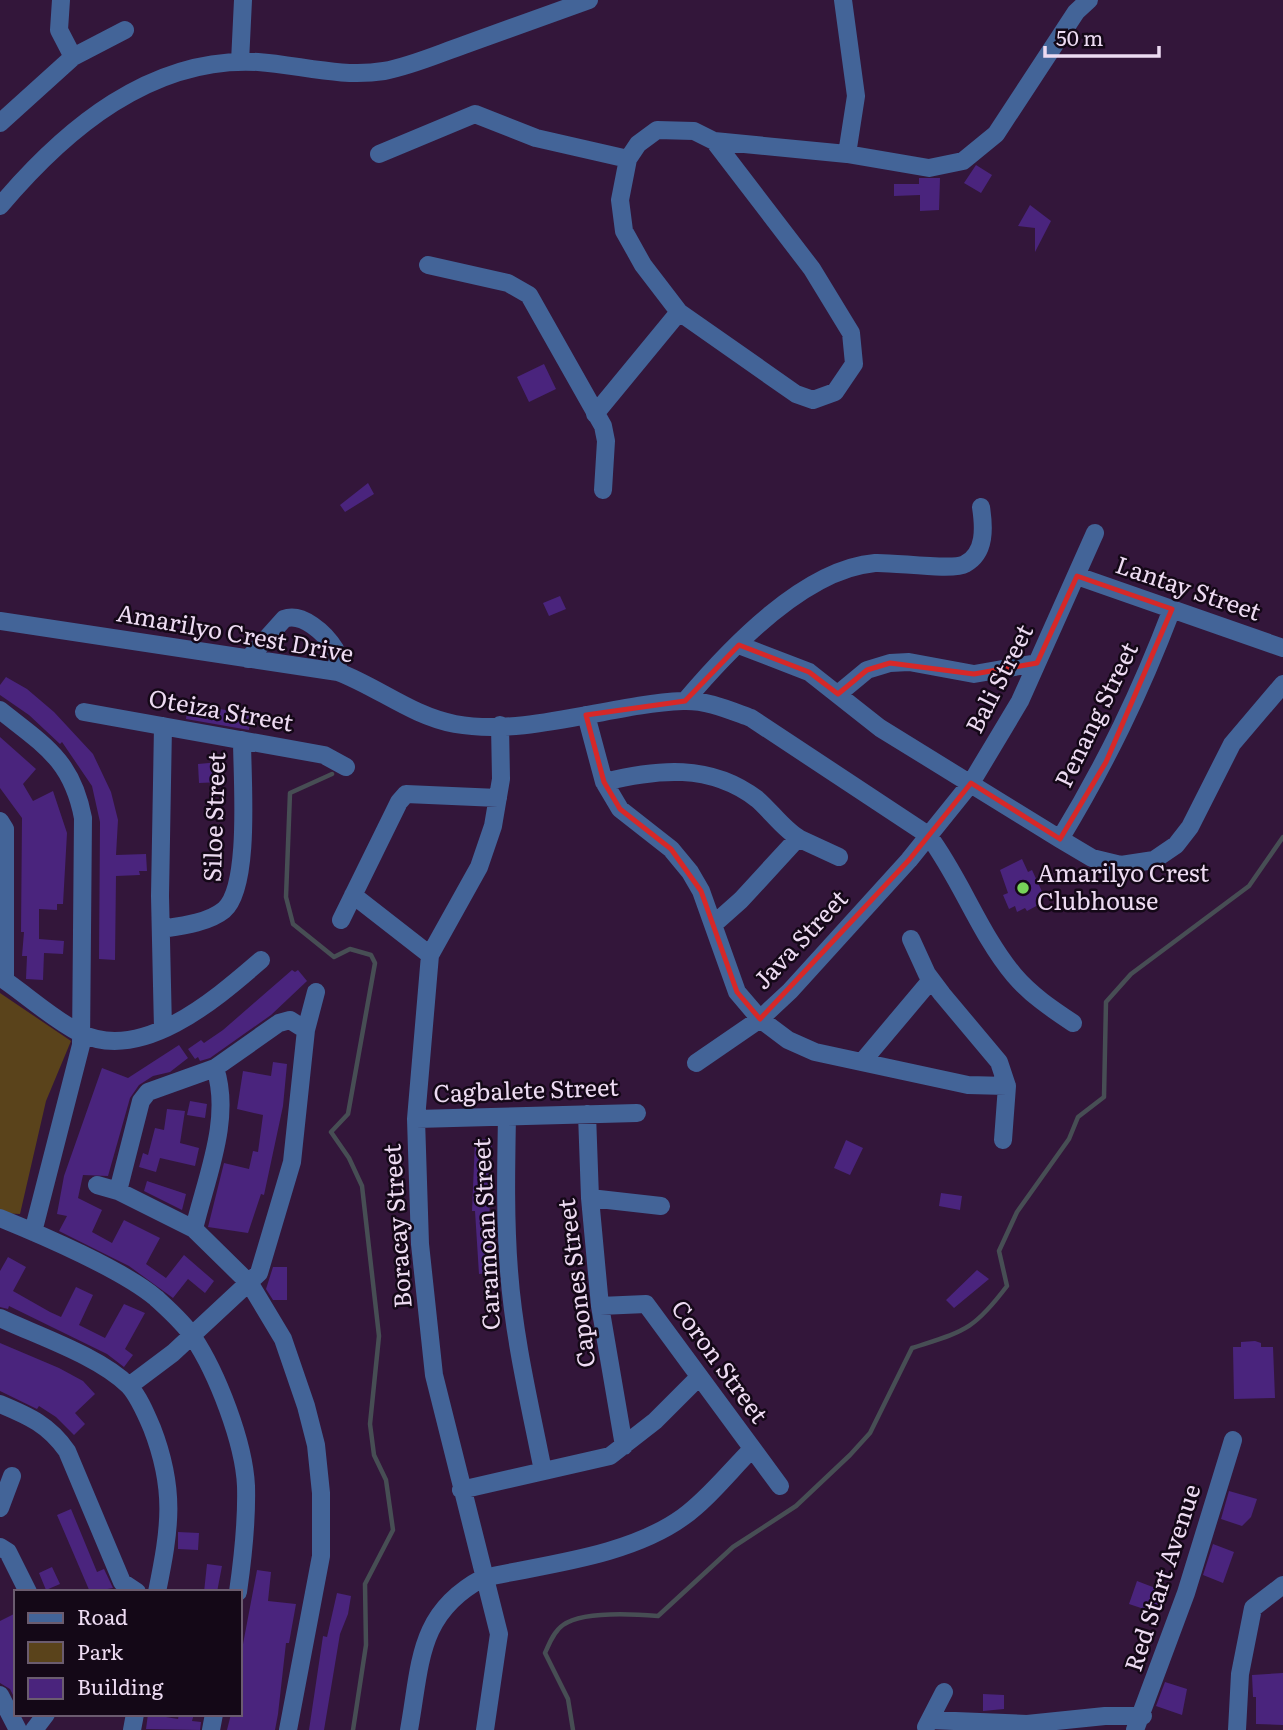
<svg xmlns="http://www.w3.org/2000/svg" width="1283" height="1730" font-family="Literata,serif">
	<rect width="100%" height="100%" fill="#33163a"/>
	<path fill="#5a431b" d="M0 993 71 1041 46 1101 20 1214 0 1213Z"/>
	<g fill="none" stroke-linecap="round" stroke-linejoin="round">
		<path stroke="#474e54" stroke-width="4.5" d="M332 774 290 793 286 897 293 924 334 957 350 949 371 955 375 963 348 1114 331 1132 349 1158 362 1186 379 1336 370 1424 374 1455 386 1480 393 1530 365 1584 366 1645 353 1730
			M573 1730 568 1699 545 1653C549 1644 554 1631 563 1625 583 1611 634 1614 658 1616L733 1547 796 1506 850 1455 870 1433 912 1348C964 1331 973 1331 1007 1286L999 1251 1017 1212 1069 1139 1078 1117 1104 1097 1106 1002 1131 974 1249 886 1283 837"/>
	</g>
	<path fill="#4a247d" d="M976 165 992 175 981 193 964 183Z
		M919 178H940L939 210 920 211V195L894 196V184H919Z
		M1030 205 1051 221 1035 252V228L1018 226Z
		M544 364 556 389 529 402 517 377Z
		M368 483 374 494 345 512 340 505Z
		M560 596 566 609 549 616 543 603Z
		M6 677 27 689 54 712 93 754 111 792 118 820 116 855 146 854 147 871H139L140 875 116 876 115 960 99 959 100 822 92 786 62 742 60 744 29 715 0 695V685Z
		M188 704 251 714 249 730 186 719Z
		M0 737 36 769 23 784 33 801 53 791 67 833 63 904H57V910L39 909V939L64 941 63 954 44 953 43 980 26 979 27 956H22L24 932H21L22 818 0 788Z
		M220 762 221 782 199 783 198 764Z
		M1022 859 1028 872 1032 870 1045 898 1040 900 1042 903 1027 911 1025 908 1017 912 1015 906 1009 909 1003 895 1008 893 1000 870Z
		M292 970 295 972 298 970 307 981 271 1015 210 1058 200 1061 198 1057 195 1059 188 1049 201 1040 204 1043 223 1030Z
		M179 1045 188 1058 170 1072 153 1076 139 1085 130 1098 108 1176 83 1175 78 1198 102 1210 92 1232 112 1243 124 1220 160 1238 146 1264 166 1278 184 1255 214 1281 205 1293 188 1279 173 1298 129 1266 59 1231 67 1216 57 1214 64 1176 102 1068 128 1078Z
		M273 1062 287 1064 283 1106 264 1195 261 1194 248 1233 208 1227 224 1163 249 1169 253 1151 258 1152 263 1115 237 1109 243 1071 271 1076Z
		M190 1101 207 1104 205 1118 187 1115Z
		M167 1109 185 1111 180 1143 199 1148 195 1166 160 1158 156 1172 139 1167 143 1153 148 1155 155 1128 164 1130Z
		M492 1139 489 1227 492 1226 494 1272 479 1274 475 1211H472L475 1140Z
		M846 1140 863 1148 850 1175 834 1168Z
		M147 1181 186 1194 182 1210 144 1191Z
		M941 1193 962 1196 960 1210 939 1206Z
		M8 1257 26 1267 13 1291 50 1312 61 1317 76 1287 93 1295 79 1325 105 1338 124 1304 145 1313 125 1349 133 1355 124 1367 107 1354 9 1306 8 1309 0 1307V1271Z
		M273 1267H287V1300H273L266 1289Z
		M977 1270 989 1279 954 1308 946 1300Z
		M1255 1341 1261 1343V1347H1273L1275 1398 1234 1399 1233 1347H1241V1342Z
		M0 1343 59 1368 83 1381 95 1394 75 1413 85 1424 74 1435 56 1417 39 1406 37 1409 0 1391Z
		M1229 1491 1257 1499 1251 1517 1242 1526 1221 1519Z
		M71 1509 97 1572 104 1569 113 1588 90 1592 57 1515Z
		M178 1532 199 1533 198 1550 178 1549Z
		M1213 1544 1234 1552 1223 1583 1203 1575Z
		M207 1564 222 1566 217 1592H204Z
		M52 1567 60 1584 46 1590 39 1573Z
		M257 1570 271 1572 268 1601 296 1604 289 1643H286L278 1714 275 1730H227L231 1714H240V1660Z
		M1137 1581 1158 1589 1155 1597 1161 1598 1156 1613 1129 1604Z
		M337 1593 351 1596 348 1614 340 1634 324 1730H309L323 1636 327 1637Z
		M16 1613V1701L10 1689 0 1683V1621Z
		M1283 1673V1725L1256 1724V1697H1253L1252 1675Z
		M1165 1682 1187 1689 1182 1715 1156 1706Z
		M983 1694 1004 1695V1709L983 1711Z
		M148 1714 178 1719 179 1714H194L192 1721 201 1722 200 1730 146 1729Z"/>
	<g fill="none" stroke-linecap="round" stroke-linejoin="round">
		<path stroke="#436498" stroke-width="18" d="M61 0 59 30 73 57
			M843 0 856 96 847 154
			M240 62 243 0
			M0 123 73 57 125 30
			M714 141 812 269 851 333 854 364 835 392 813 400 796 394 679 312 643 265 624 231 620 200 628 159 638 144 657 130 694 131 714 141 847 154 929 168 963 161 996 134 1076 12 1089 0
			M379 154 475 114 536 138 628 159
			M0 206C65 129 151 56 258 62 300 65 341 78 384 71 411 66 438 54 464 45 506 30 547 15 589 0
			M428 265 508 283 529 295 603 426 606 441 603 490
			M595 414 679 312
			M1077 576 1283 648
			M0 621 338 672C378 687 412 716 455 724 528 737 610 704 683 701 707 700 729 710 751 718L928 835C961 879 979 933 1014 975 1031 995 1052 1009 1073 1023
			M739 645 809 672 880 728 1060 839 1092 858 1121 865 1154 860 1176 845 1190 827 1232 744 1283 684
			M248 659 284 619C302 612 325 633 335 649 338 656 338 665 338 672
			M838 694 867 670 890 663 909 662 974 674 1037 663
			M685 701C729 649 804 569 875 563 894 562 953 571 965 564 986 553 984 527 981 507
			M0 710C44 745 72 760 83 818L81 1045 33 1232
			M84 712 324 755 346 767
			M586 715 604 782 620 809 671 849 690 872 701 891 737 992 760 1019 788 1040 815 1052 968 1085 1007 1086
			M604 782C657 769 710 763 757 799 771 811 784 830 800 839 813 845 826 851 839 857
			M0 821 5 829V980
			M1060 839C1106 763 1140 693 1172 609
			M353 895 430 955
			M341 920 399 802 406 794 498 798
			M714 924 741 900 798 838
			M161 929C181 926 208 923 224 910 251 887 242 777 242 740
			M911 939 927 974 942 994 999 1062 1007 1086 1003 1140
			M0 977C27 995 51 1018 80 1033 143 1064 218 997 261 960
			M163 1029 160 896 163 726
			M862 1062 931 980
			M696 1063 760 1019 790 991 909 860 971 783 1020 701 1095 533
			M587 1114 590 1198 600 1306 624 1446
			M507 1117C506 1168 505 1220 509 1271 514 1339 530 1405 543 1471
			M416 1119 637 1113
			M97 1185 118 1191 194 1229 250 1284 283 1339 306 1406 316 1445 321 1493V1556L288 1730
			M118 1191 141 1101 148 1092 215 1068 279 1023 290 1020 306 1030
			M590 1198 661 1206
			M0 1218C42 1235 123 1270 156 1298 168 1309 184 1323 193 1337 217 1373 244 1442 246 1486 247 1521 243 1557 238 1592
			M194 1229C206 1178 232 1119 215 1068
			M600 1306 646 1304 780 1486
			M0 1318C38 1336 99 1356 129 1386 139 1397 146 1414 152 1428 176 1490 170 1528 157 1592
			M129 1386 173 1353 259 1273 292 1162 306 1030 316 992
			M0 1404C29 1416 49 1425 67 1451L122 1582 137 1592
			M461 1490 610 1456 655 1421 699 1377
			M0 1508 12 1476
			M0 1547 8 1552 28 1592
			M0 1695 18 1730
			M930 1720 1027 1724 1105 1716H1143
			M926 1727 944 1692
			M34 1730 46 1714
			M132 1730 135 1714
			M211 1730 214 1714
			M409 1730C421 1664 417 1613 483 1578 547 1564 629 1556 683 1517 708 1499 730 1471 752 1449
			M485 1730 499 1634 434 1375 420 1244 416 1119 430 955 479 867 493 826 501 779 500 725
			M1135 1730 1186 1593 1233 1440
			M1237 1730 1240 1674 1253 1608 1283 1585"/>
	</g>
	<path fill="none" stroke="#d62828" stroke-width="5" stroke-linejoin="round" d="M1077 576 1172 609 1106 762 1060 839 971 783 909 860 760 1019 737 992 701 891 671 849 620 809 604 782 586 715 685 701 739 645 809 672 838 694 867 670 890 663 974 674 1037 663Z"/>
	<circle fill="#77d259" stroke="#140817" stroke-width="2.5" cx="1023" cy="888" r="7"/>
	<g text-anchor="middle" stroke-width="5" stroke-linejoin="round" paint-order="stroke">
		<g font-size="24" fill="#eddbf2" stroke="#140817">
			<text transform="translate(1188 589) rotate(19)" y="8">Lantay Street</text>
			<text transform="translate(235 634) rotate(10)" y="8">Amarilyo Crest Drive</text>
			<text transform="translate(1000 679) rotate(-63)" y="8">Bali Street</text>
			<text transform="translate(221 711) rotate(10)" y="8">Oteiza Street</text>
			<text transform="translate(1097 715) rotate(-64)" y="8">Penang Street</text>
			<text transform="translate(215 817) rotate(-88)" y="8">Siloe Street</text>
			<text transform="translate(801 940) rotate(-47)" y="8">Java Street</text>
			<text transform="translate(526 1091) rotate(-2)" y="8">Cagbalete Street</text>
			<text transform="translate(398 1226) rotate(-94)" y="8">Boracay Street</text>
			<text transform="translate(487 1234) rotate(-93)" y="8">Caramoan Street</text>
			<text transform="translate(577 1283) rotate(-97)" y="8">Capones Street</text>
			<text transform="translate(719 1362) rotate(54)" y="8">Coron Street</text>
			<text transform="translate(1163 1578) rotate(-72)" y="8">Red Start Avenue</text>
		</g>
		<g font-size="24" fill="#eddbf2" stroke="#140817" text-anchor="start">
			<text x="1037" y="882">Amarilyo Crest<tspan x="1037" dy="28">Clubhouse</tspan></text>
		</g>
	</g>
	<rect x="14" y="1590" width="228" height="126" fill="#140817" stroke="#6b5c6f" stroke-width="2"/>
	<rect x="28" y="1613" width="35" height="10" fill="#436498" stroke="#6b5c6f" stroke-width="2"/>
	<text x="77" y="1625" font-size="21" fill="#eddbf2">Road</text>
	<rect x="28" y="1642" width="35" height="21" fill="#5a431b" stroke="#6b5c6f" stroke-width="2"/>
	<text x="77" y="1660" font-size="21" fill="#eddbf2">Park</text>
	<rect x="28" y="1678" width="35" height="21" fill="#4a247d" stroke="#6b5c6f" stroke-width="2"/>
	<text x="77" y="1695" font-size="21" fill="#eddbf2">Building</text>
	<path d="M1045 46v10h114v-10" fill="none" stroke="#eddbf2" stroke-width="3.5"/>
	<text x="1056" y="46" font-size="21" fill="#eddbf2" stroke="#140817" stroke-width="5" paint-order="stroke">50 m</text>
</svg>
